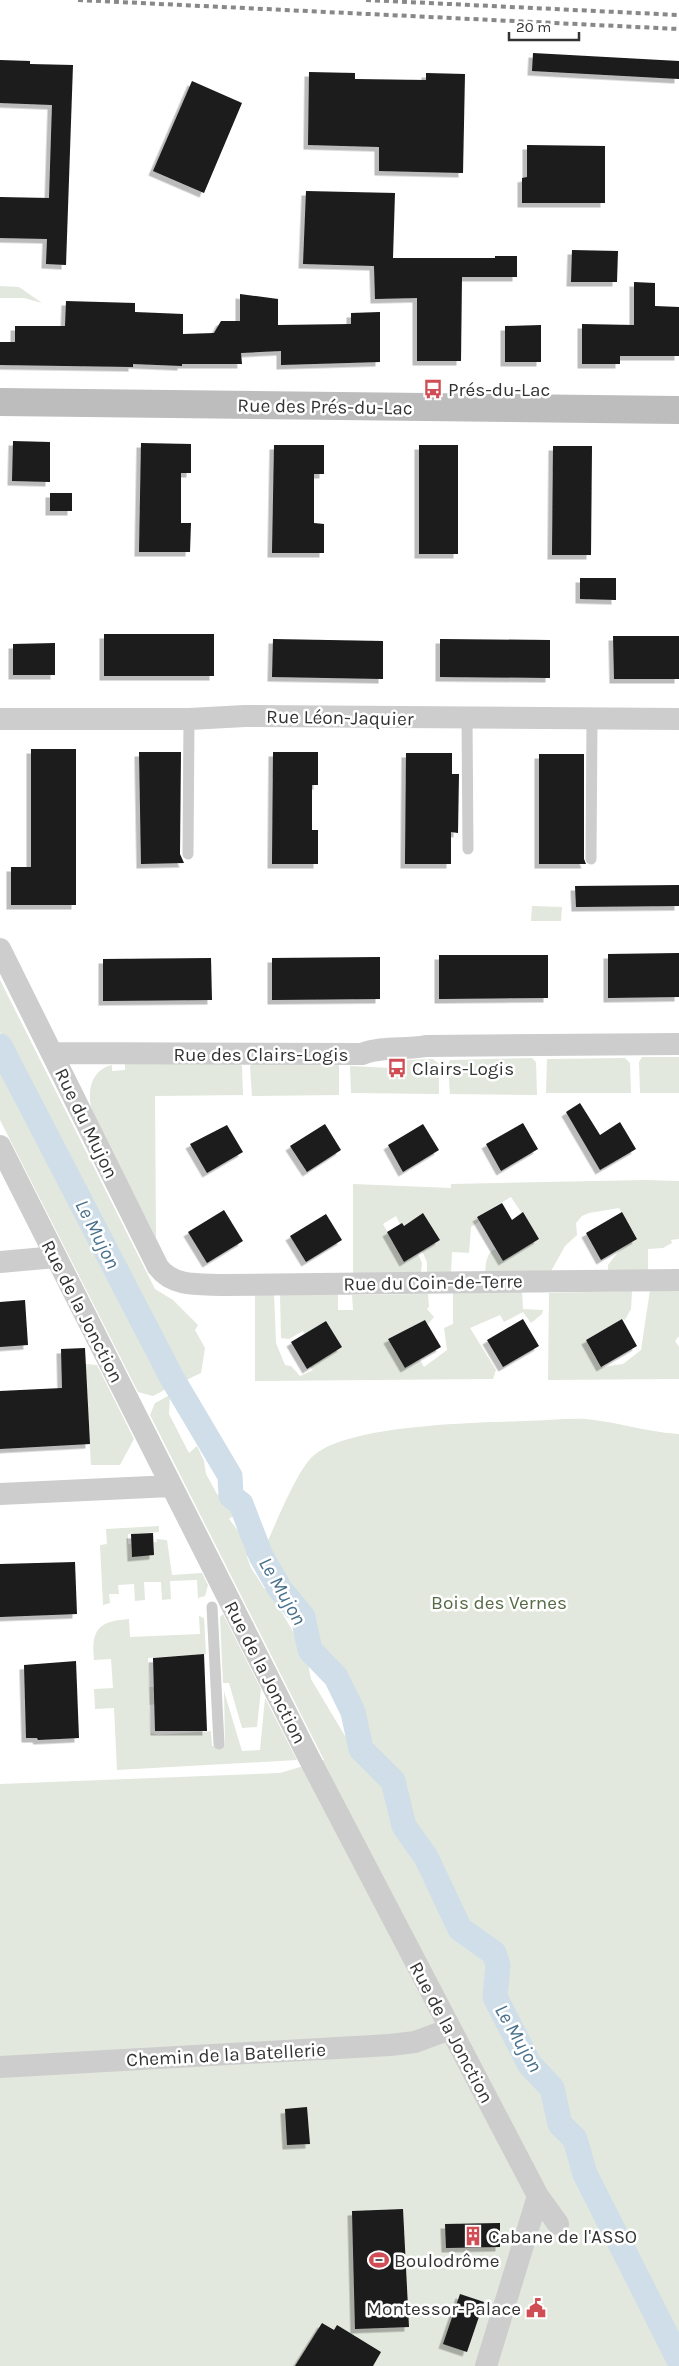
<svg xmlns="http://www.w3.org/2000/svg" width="679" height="2366" font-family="Karla,sans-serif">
	<defs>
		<filter id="shadow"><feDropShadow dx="-4.5" dy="4.5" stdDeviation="0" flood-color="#0004"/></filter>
	</defs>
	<rect width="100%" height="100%" fill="#fff"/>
	<path fill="#e2e8dd" d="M0 286 19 287 42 303 24 298H0Z
		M532 906 562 907 561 921H531Z
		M0 980 155 1289 173 1300 198 1325 195 1330 205 1348 201 1373 182 1382 0 1032Z
		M642 1057H679V1093H640L639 1062Z
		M532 1058 536 1062 537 1095 450 1094 448 1065 450 1060Z
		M625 1058 630 1063 631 1093H546L547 1059Z
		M433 1059 439 1064V1094L351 1093 350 1066 391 1068 392 1072H401L402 1060Z
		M333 1061 339 1066V1095L252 1096 250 1066 253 1063Z
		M125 1062 240 1064 242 1066 243 1095 155 1096 156 1238 92 1111C87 1093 90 1070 112 1065V1071L125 1070Z
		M0 1063 168 1388 153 1396 138 1392 0 1120Z
		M646 1180 679 1181V1239L671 1240 672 1243 663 1248 648 1249V1271L608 1272V1265L618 1252 637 1238 619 1208 589 1213 582 1216 576 1223 577 1235 565 1246 550 1273H485C486 1264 486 1253 495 1249L503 1261 539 1239 511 1197 477 1217 480 1221 471 1227 469 1253 452 1252 451 1273 427 1272V1262L422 1251 440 1240 423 1213 404 1226 400 1224 396 1216 383 1224 404 1262 418 1254 422 1263 421 1273H353V1184L451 1188V1184Z
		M650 1290H679V1336L675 1341 679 1347V1379L548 1380 549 1293 632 1291 631 1309 625 1320 622 1319 586 1340 602 1367 623 1364 641 1350Z
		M453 1292H522L523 1309 543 1310 542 1314 531 1323 523 1312 504 1322 500 1315 470 1328 496 1370 493 1379 255 1381V1293H274L276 1343 285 1365 291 1366 300 1376 313 1370 310 1367 342 1347 326 1321 305 1334 303 1331 289 1339 281 1338 280 1294H338V1310H353L352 1295 428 1294 429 1307 427 1309 434 1317 428 1324 425 1320 388 1339 405 1368 420 1360 424 1367 447 1350 444 1328 453 1324Z
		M85 1364 97 1365 134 1439 120 1465H91Z
		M170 1395 169 1414 189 1453 197 1446 204 1461 206 1474 217 1494 224 1500 233 1516 229 1519 253 1550 247 1557 251 1568 264 1588 270 1592 306 1654 311 1679 354 1751 361 1749 353 1712 336 1677 310 1650 303 1617 280 1589 261 1556C273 1531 294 1476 311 1458 344 1424 477 1423 525 1421 545 1421 566 1418 586 1419 617 1422 647 1432 679 1434V2366H0V1784L280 1773 324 1760 150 1415 155 1403Z
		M159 1526V1532L128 1534V1544H131L132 1556 154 1555V1542H157L156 1539 167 1540 172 1575 202 1573 208 1585 205 1596 198 1598 197 1580 170 1581 171 1599 162 1600 161 1582H144L145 1600 135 1601 134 1584 118 1585 119 1594H109L110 1603 103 1605 100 1545 107 1544 106 1529Z
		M223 1614 261 1689 257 1727 242 1728 229 1683H223L220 1617Z
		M199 1616 204 1618 206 1654 148 1658 149 1687H156V1704L149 1705 151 1733 158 1735 211 1731 212 1746 225 1745 224 1691 242 1751 260 1750 265 1698 297 1760 117 1770 114 1708 95 1709 94 1689 113 1688 111 1659 94 1660C91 1630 98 1621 129 1619L130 1637 200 1634Z"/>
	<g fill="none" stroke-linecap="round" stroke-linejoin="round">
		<path stroke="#cfdee8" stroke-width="25" d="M0 1046 172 1378 230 1476 231 1496 241 1504 261 1556 280 1589 303 1617 310 1650 336 1677 353 1712 361 1749 393 1781 404 1826 426 1857 460 1929 494 1953 498 1965 495 1997 530 2065 552 2088 560 2124 575 2139 585 2174 679 2360"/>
	</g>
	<path fill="#1a1a1a" filter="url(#shadow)" d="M533 53 679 61V79L532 71Z
		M0 60 30 61V64L73 65 66 265 46 264 47 239 0 238V197L49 198 52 105 0 103Z
		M309 72 355 73V79L426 80V73L465 74 463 173 379 171V147L308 145Z
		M192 81 242 103 204 193 153 171Z
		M527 145 605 146V203H522V178L527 177Z
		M306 191 395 193 393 258H495V256H517V277H462L461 361H417V298L375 299 374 266 303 264Z
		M572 250 618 251 617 282H571Z
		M634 282 655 283V306L679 307V356H620V364H582V324L634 325Z
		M240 294 278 299V325L351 324V313L380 312V362L281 365V351L241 353 242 364H182V366L133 364V367L0 365V342H15V326H65L66 301 135 303V312L183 314V334L214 333 221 321H240Z
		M541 325V362H505V326Z
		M13 441 50 442V482L12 481Z
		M141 443 191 444V473H181V523H191L190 552H139Z
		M274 445H324V474H314V523L324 524V553H272Z
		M419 445H458V554H419Z
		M553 446H592L591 555H552Z
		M50 493H72V511H50Z
		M580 578H616V600L580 599Z
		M104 634H214V676H104Z
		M613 636H679V679H614Z
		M273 639 383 641V679L272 677Z
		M440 639 550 640V678L440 677Z
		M55 643V675H13V644Z
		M31 749H76V905H11V867H31Z
		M139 752H181L180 854 184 863 141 864Z
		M273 752H318V785H312V830H318V864H272Z
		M406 753H452V774H459L458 833 451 832V864H405Z
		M539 754H584V859L586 864H539Z
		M679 885V906L576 907 575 886Z
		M679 953V997L608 998V954Z
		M439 955H548V998L439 999Z
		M380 957V999L272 1000V958Z
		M211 958 212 1000 103 1001V959Z
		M580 1103 600 1135 620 1122 636 1149 600 1170 566 1112Z
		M523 1123 538 1149 501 1171 486 1144Z
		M325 1124 341 1150 307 1172 290 1146Z
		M423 1124 439 1150 403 1172 388 1145Z
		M227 1125 243 1152 207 1173 190 1144Z
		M502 1203 512 1220 523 1212 539 1239 503 1261 477 1217Z
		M224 1210 243 1241 207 1263 188 1232Z
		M622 1212 637 1239 601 1260 586 1233Z
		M423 1213 440 1240 404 1262 387 1232 402 1223 404 1226Z
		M326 1214 342 1240 306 1262 290 1236Z
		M25 1300 28 1345 0 1347V1302Z
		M523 1319 539 1346 503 1367 487 1340Z
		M622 1319 637 1346 601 1367 586 1340Z
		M425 1320 441 1347 405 1368 388 1339Z
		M326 1321 342 1347 307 1369 291 1342Z
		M85 1348 90 1444 0 1449V1391L62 1388 61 1349Z
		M153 1533 154 1555 132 1557 131 1534Z
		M75 1562 77 1614 0 1617V1564Z
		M204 1654 207 1731H155L153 1658Z
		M76 1661 79 1738 38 1740 37 1738H26L24 1665Z
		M307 2107 310 2144 287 2145 285 2109Z
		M403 2209 409 2327 355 2329 352 2211Z
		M500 2223V2247L446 2248 445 2224Z
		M460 2294 484 2302 467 2352 443 2344Z
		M322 2323 334 2330 337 2325 381 2352 373 2366H295Z"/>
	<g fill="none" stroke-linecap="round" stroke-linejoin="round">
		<path stroke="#cdcdcd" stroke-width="11" d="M467 719 468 849
			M188 854 189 719
			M591 859 592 720
			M212 1607 219 1744"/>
		<path stroke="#cdcdcd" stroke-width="22" d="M0 719H189L245 716 679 719
			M0 949 158 1267C173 1287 199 1284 222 1285L679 1280
			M52 1053 362 1054C381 1046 405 1050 426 1046L679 1044
			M0 1146 308 1756 538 2196 558 2224
			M0 1262 56 1257
			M0 1494 171 1486
			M0 2067 390 2045 415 2042 450 2029
			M486 2366 538 2196"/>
		<path stroke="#bdbdbd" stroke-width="28" d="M0 402 679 410"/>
		<path stroke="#888" stroke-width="4" stroke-dasharray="5 4" stroke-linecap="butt" d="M78 0 679 29
			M366 0 679 15"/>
	</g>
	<defs>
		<symbol id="bus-bare" viewBox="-9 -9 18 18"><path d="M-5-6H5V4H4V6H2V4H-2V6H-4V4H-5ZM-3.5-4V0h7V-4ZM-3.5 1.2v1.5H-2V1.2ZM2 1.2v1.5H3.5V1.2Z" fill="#d14d55" stroke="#fff" stroke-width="2.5" paint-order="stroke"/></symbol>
		<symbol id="building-bare" viewBox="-9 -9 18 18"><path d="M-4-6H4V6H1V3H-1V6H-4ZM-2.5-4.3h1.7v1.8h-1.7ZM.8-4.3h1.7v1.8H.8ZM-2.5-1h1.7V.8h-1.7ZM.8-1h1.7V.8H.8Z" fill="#d14d55" stroke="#fff" stroke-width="2.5" paint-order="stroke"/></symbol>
		<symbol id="stadium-bare" viewBox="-9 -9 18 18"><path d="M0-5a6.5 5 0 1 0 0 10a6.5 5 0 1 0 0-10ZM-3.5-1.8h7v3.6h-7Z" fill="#d14d55" stroke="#fff" stroke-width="2.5" paint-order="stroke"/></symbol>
		<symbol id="civic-bare" viewBox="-9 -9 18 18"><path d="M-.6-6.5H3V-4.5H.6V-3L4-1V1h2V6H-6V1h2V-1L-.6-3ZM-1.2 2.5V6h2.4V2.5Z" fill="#d14d55" stroke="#fff" stroke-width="2.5" paint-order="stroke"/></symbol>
	</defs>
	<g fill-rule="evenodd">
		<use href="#bus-bare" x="419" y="375" width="28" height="28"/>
		<use href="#bus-bare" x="383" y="1054" width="28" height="28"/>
		<use href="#building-bare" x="459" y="2222" width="28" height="28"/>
		<use href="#stadium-bare" x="365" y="2246" width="28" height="28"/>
		<use href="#civic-bare" x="522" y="2294" width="28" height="28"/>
	</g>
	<g text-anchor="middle" stroke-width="5" stroke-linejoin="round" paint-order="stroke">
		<g font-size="19" fill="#333" stroke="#fff" text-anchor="start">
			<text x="448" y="396">Prés-du-Lac</text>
			<text x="412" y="1075">Clairs-Logis</text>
			<text x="488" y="2243">Cabane de l'ASSO</text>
			<text x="394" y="2267">Boulodrôme</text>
			<text x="521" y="2315" text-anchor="end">Montessor-Palace</text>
		</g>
		<g font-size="19" fill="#333" stroke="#fff">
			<text transform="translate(325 406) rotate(1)" y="7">Rue des Prés-du-Lac</text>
			<text transform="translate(340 717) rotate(1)" y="7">Rue Léon-Jaquier</text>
			<text x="261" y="1061">Rue des Clairs-Logis</text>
			<text transform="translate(87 1123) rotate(64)" y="7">Rue du Mujon</text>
			<text transform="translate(433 1282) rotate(-1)" y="7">Rue du Coin-de-Terre</text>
			<text transform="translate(83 1311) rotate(63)" y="7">Rue de la Jonction</text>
			<text transform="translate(266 1672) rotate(63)" y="7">Rue de la Jonction</text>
			<text transform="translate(452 2032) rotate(62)" y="7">Rue de la Jonction</text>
			<text transform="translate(226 2054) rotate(-3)" y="7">Chemin de la Batellerie</text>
		</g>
		<g font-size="19" fill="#556a45" stroke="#fff">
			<text x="499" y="1609">Bois des Vernes</text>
		</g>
		<g font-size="20" font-style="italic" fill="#49718c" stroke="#fff">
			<text transform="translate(98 1234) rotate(63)" y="7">Le Mujon</text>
			<text transform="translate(283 1591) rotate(60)" y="7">Le Mujon</text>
			<text transform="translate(519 2038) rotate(60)" y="7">Le Mujon</text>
		</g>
	</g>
	<path d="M509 32v8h70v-8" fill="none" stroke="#333333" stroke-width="2.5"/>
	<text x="516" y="32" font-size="15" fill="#333333" stroke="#ffffff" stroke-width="4" paint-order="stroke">20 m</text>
</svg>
